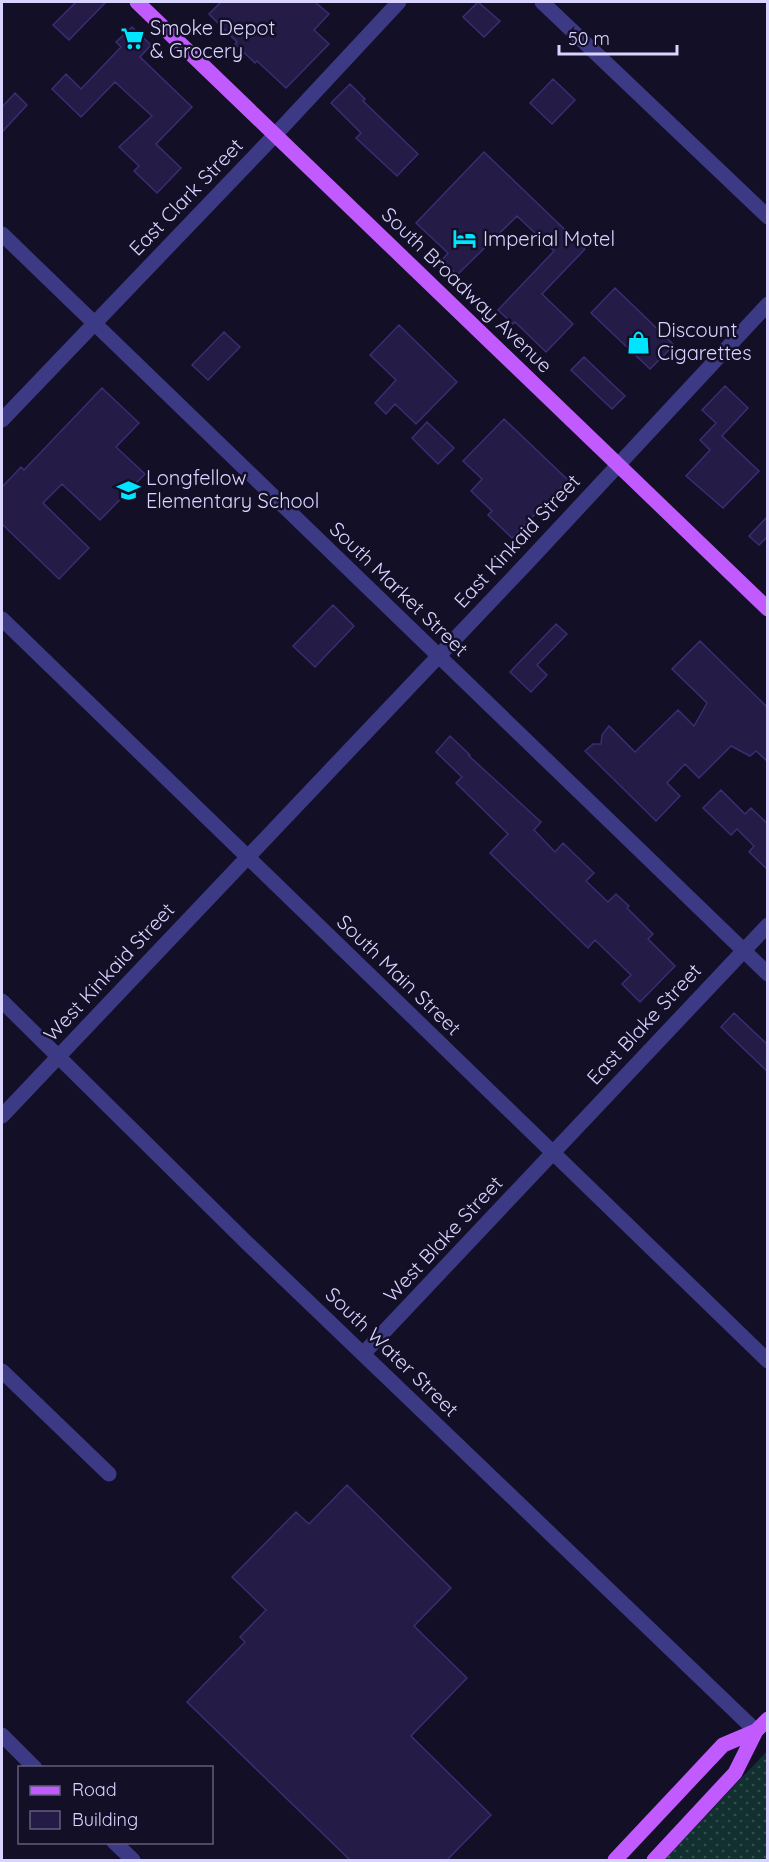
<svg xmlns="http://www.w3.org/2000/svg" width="769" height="1862" font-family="Quicksand,sans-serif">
	<defs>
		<pattern id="grass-dots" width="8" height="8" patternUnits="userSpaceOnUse" patternTransform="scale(1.5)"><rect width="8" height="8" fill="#12302f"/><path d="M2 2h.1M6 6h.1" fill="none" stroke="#344d4e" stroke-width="1.8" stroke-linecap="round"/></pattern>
	</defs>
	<rect width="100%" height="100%" fill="#130f26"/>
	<path fill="url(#grass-dots)" d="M767 1751V1860H664Z"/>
	<path fill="#241b47" stroke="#3b2d73" stroke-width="1.5" d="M76 2H106L69 40 53 25Z
		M221 2H315L329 14 314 30 329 44 286 88 257 61 255 63 235 44 237 42 209 14Z
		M478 2 500 21 484 37 463 17Z
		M132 27 151 45 140 57 192 107 156 144 181 168 157 193 134 171 139 166 119 147 152 116 115 82 81 117 52 89 66 74 81 89 121 47 116 42Z
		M553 79 575 100 552 124 530 103Z
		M350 84 365 99 363 101 418 154 397 176 356 138 361 133 331 103Z
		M15 93 27 105 2 132V107Z
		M484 152 585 249 542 294 573 324 546 352 515 322 513 324 498 310 554 251 517 216 457 275 442 260 448 253 416 223Z
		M615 288 674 345 650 369 591 313Z
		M399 325 457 382 416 424 395 404 386 414 375 403 396 380 370 355Z
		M224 332 240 347 208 380 192 365Z
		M584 357 625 396 612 409 571 370Z
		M725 386 748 408 722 436 759 471 723 508 686 476 710 450 700 440 716 423 702 410Z
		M102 388 139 423 116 447 145 474 100 520 62 484 43 503 89 548 59 579 2 524V487L21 467 24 470Z
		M504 419 568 480 512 538 488 515 492 511 471 491 482 479 463 461Z
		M427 422 454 448 438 464 412 438Z
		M768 516V536L759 545 749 536Z
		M333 605 354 626 315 667 293 646Z
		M556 624 567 634 537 665 547 675 531 692 510 672Z
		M700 641 768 708V762L756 751 750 756 731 746 699 778 685 764 667 783 680 796 656 821 585 751 593 744H601L602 735 609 726 635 752 678 710 694 726 707 703 672 669Z
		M450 736 470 755 469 756 541 822 534 830 555 852 563 843 594 873 586 881 608 902 616 894 629 906 627 908 653 934 648 939 675 966 640 1002 622 984 631 975 595 940 588 948 490 853 508 834 456 783 462 777 436 752Z
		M721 790 745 814 751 808 768 824V870L749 852 754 846 737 829 731 835 703 808Z
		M734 1013 768 1045V1072L721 1027Z
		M347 1485 451 1588 414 1626 467 1678 411 1736 491 1815 447 1860H350L187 1702 245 1642 240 1637 266 1610 232 1577 296 1512 309 1524Z"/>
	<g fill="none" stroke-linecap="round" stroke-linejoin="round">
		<path stroke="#3d3a85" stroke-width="15" d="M542 2 768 217
			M2 234 768 974
			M2 420 275 135 399 2
			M2 619 768 1361
			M2 1001 246 1242 756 1731
			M2 1116 526 564 768 304
			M363 1354 768 925
			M2 1371 109 1474
			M2 1735 35 1768
			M114 1842 133 1860"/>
		<path stroke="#c25bff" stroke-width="15" d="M137 2 768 609
			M615 1860 723 1745 756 1731
			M654 1860 735 1773 756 1731 768 1719"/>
	</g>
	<defs>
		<symbol id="supermarket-bare" viewBox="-9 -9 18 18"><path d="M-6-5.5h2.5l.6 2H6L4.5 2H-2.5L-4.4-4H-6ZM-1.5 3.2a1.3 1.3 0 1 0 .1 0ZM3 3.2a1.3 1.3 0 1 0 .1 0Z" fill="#00e5ff" stroke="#130f26" stroke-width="2.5" paint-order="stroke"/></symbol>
		<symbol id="hotel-bare" viewBox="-9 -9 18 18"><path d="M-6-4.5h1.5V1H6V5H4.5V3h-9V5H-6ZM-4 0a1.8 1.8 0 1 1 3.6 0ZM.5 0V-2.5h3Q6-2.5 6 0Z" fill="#00e5ff" stroke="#130f26" stroke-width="2.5" paint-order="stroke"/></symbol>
		<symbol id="shop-bare" viewBox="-9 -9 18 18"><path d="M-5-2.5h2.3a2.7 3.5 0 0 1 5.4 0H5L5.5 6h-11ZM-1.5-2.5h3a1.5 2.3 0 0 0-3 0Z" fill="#00e5ff" stroke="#130f26" stroke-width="2.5" paint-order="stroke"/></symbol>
		<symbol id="school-bare" viewBox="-9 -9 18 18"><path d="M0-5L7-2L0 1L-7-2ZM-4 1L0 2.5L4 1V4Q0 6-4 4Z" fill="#00e5ff" stroke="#130f26" stroke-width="2.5" paint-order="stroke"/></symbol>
	</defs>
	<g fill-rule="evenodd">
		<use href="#supermarket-bare" x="116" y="22" width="33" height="33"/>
		<use href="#hotel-bare" x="448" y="222" width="33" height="33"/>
		<use href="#shop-bare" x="622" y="326" width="33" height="33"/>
		<use href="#school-bare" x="112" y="474" width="33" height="33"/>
	</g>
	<g text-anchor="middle" stroke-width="5" stroke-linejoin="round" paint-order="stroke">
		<g font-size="20" fill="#d9d4ff" stroke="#130f26" text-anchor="start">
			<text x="150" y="35">Smoke Depot<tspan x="150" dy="23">&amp; Grocery</tspan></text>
			<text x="483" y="246">Imperial Motel</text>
			<text x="657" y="337">Discount<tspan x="657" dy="23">Cigarettes</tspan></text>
			<text x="146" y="485">Longfellow<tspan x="146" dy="23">Elementary School</tspan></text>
		</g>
		<g font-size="20" fill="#d9d4ff" stroke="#130f26">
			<text transform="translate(186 197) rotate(-46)" y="7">East Clark Street</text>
			<text transform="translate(467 290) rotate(44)" y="7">South Broadway Avenue</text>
			<text transform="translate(517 541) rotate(-47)" y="7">East Kinkaid Street</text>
			<text transform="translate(399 589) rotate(44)" y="7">South Market Street</text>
			<text transform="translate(109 972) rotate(-47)" y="7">West Kinkaid Street</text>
			<text transform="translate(399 975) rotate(44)" y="7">South Main Street</text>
			<text transform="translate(644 1024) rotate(-47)" y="7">East Blake Street</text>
			<text transform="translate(443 1239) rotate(-47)" y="7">West Blake Street</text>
			<text transform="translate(392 1352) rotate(44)" y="7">South Water Street</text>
		</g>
	</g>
	<rect width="769" height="1862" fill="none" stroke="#d9d4ff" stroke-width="6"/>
	<rect x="18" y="1766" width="195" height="78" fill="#130f26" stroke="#625e7d" stroke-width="1.5"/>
	<rect x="30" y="1786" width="30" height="9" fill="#c25bff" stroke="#625e7d" stroke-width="1.5"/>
	<text x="72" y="1796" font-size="18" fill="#d9d4ff">Road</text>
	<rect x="30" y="1811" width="30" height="18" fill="#241b47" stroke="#625e7d" stroke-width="1.5"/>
	<text x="72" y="1826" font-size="18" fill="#d9d4ff">Building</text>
	<path d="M559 45v9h118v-9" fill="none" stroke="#d9d4ff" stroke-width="3"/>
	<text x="568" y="45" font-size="18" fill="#d9d4ff" stroke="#130f26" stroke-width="4.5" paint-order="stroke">50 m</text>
</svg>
